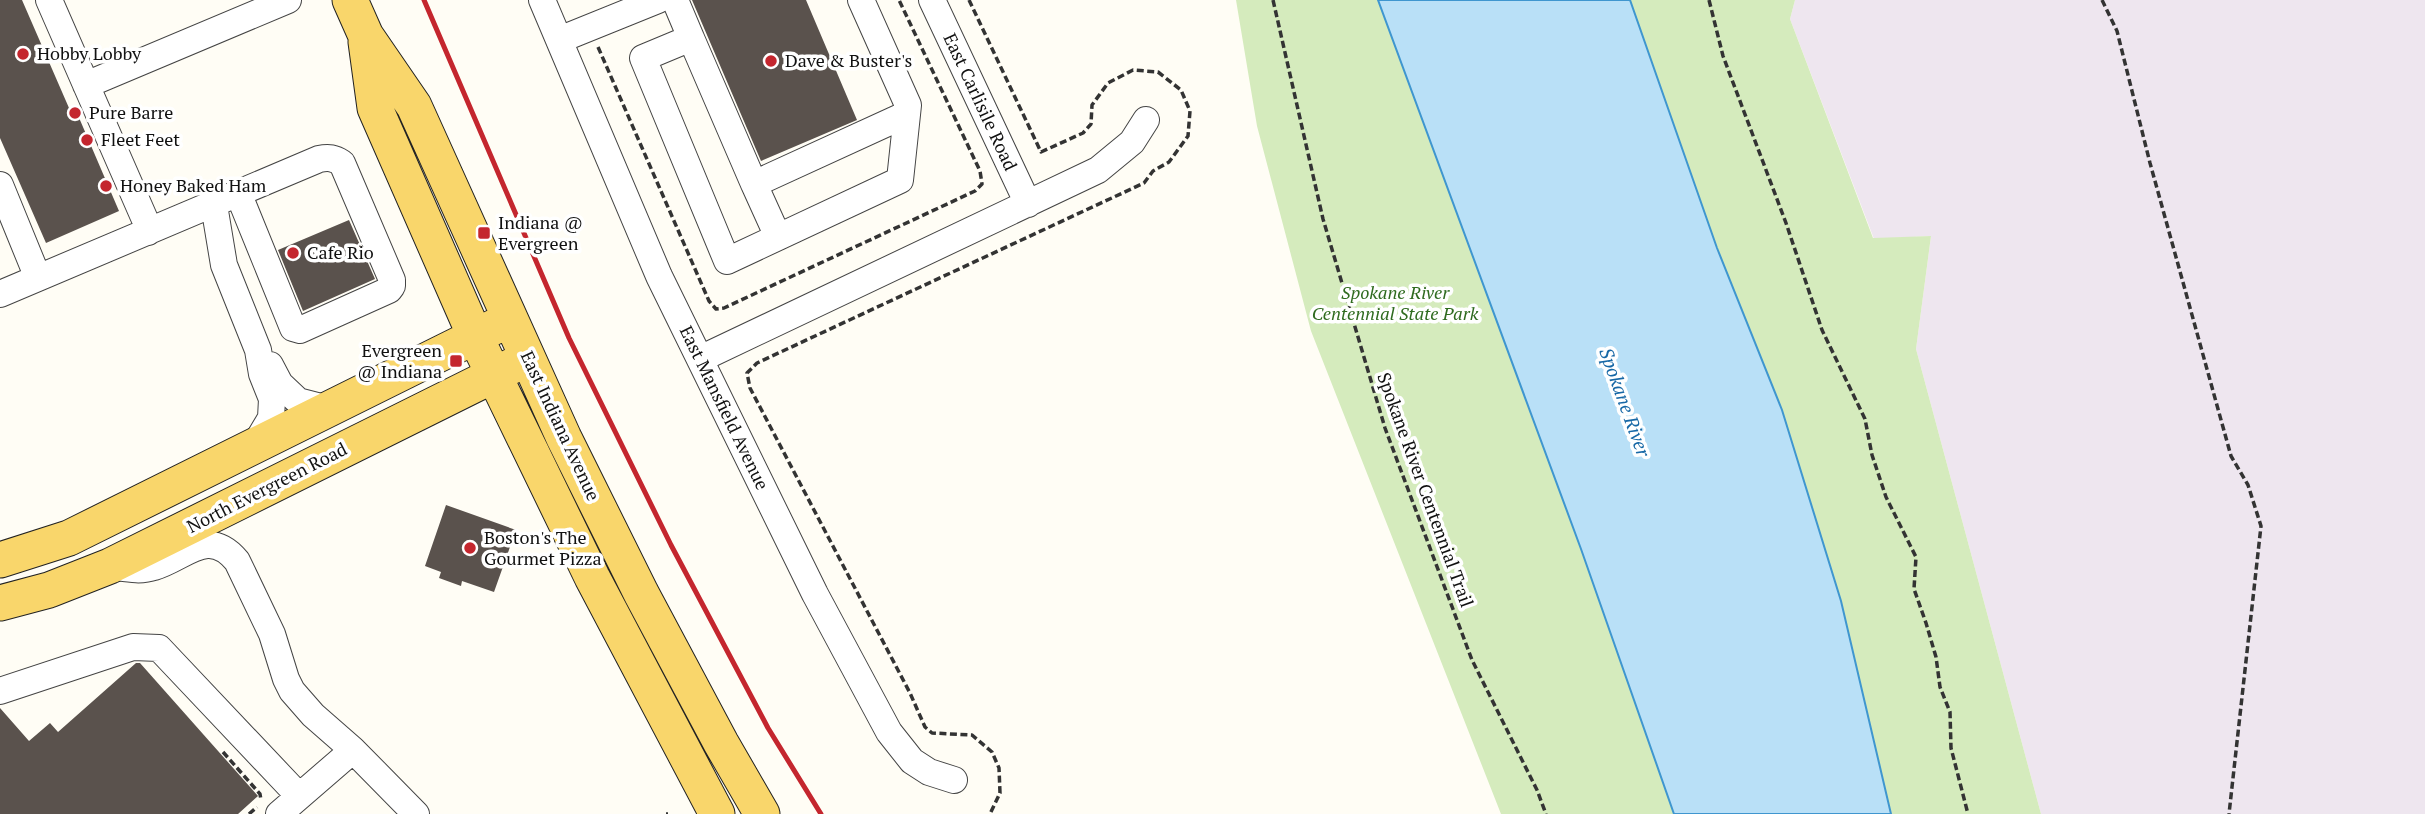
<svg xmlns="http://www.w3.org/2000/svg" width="2425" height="814" font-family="'PT Serif',serif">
	<rect width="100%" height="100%" fill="#fffdf5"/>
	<path fill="#eee6ef" d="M1795 0H2425V814H2041L1916 349 1931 236 1874 239 1790 19Z"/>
	<path fill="#d5ebbd" d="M1236 0H1378L1581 549 1674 814H1501L1311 331 1257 126Z
		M1630 0H1795L1790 19 1873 238 1931 236 1916 349 2041 814H1891L1841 601 1782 410 1717 248Z"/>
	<path fill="#b9e0f7" stroke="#3f96cf" stroke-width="2" d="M1378 0H1630L1717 248 1782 410 1841 601 1891 814H1674L1581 549Z"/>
	<path fill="#5a524d" d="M0 0H22L69 108 74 106 119 211 46 243 0 138Z
		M692 0H806L857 120 761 161Z
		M349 220 375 279 303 311 278 250Z
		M446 505 516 530 494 592 462 581 461 586 439 578 441 572 425 566Z
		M136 663H140L258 796 238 814H0V708L29 741 50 723 58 732Z"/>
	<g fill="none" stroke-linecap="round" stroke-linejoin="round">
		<defs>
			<path id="minor" d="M49 0 146 222 148 232
				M542 0 659 276 815 594 889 732 912 761 929 772 954 780
				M675 0 691 38 643 58 727 261 900 180 908 105 861 0
				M932 0 1028 204
				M691 38 754 184
				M559 40 658 0
				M86 85 288 0
				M0 185 38 278
				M214 205 224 265 258 350 262 374 272 399 271 418 255 445
				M778 237 754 184 907 114
				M0 294 319 159C329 157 334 158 342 163L392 280V286L389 290 300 330 293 328 239 195
				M700 359 1098 170 1132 142 1146 120
				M270 365 280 384 298 401 329 409
				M110 566C125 568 139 572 154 567 185 558 208 526 237 561L272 634 286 679 292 691 313 715 353 750
				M0 691 133 647 159 648 299 796
				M279 814 353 750 416 814"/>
			<path id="major" d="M350 0 366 36 414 106 564 438 641 593 721 743 762 814
				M366 42 375 108 475 336 592 577 717 814
				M0 560 69 538 494 327
				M0 603 49 590 110 566 512 366"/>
		</defs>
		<use href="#minor" stroke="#444" stroke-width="28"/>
		<use href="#major" stroke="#222" stroke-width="37"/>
		<path stroke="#333" stroke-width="3.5" stroke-dasharray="7 3.5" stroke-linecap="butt" d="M969 0 1041 152 1083 133 1091 124 1092 105 1108 83 1133 70 1158 72 1181 90 1190 111 1188 136 1169 162 1153 171 1144 183 757 363 747 373 750 388 910 693 925 727 932 733 972 735 992 752 999 768 1000 793 990 814
			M1273 0 1323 219 1385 428 1472 660 1537 790 1546 814
			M1709 0 1723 56 1786 223 1822 330 1865 419 1872 455 1886 497 1916 557 1914 589 1926 623 1936 657 1940 687 1950 712 1951 748 1968 814
			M2102 0 2117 31 2150 163 2231 456 2248 485 2261 526 2229 814
			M598 47 709 301 716 309 724 308 975 191 982 184 980 171 899 0
			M223 752 260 794 261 800
			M249 814 257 807
			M666 814H668"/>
		<use href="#minor" stroke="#fff" stroke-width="26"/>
		<use href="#major" stroke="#f9d66b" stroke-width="35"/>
		<path stroke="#c4262e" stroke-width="5" d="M424 0 569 338 671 545 768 728 821 814"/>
	</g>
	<g fill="#c4262e" stroke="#fff" stroke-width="2.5">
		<circle cx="23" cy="54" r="7"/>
		<circle cx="771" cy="61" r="7"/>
		<circle cx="75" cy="113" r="7"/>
		<circle cx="87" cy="140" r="7"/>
		<circle cx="106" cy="186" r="7"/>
		<rect x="477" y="226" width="14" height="14" rx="3.5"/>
		<circle cx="293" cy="253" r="7"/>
		<rect x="449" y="354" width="14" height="14" rx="3.5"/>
		<circle cx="470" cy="548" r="7"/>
	</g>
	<g text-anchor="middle" stroke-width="7" stroke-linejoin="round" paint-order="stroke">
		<g font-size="18" fill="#111" stroke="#fff" text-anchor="start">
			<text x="37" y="60">Hobby Lobby</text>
			<text x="785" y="67">Dave &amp; Buster's</text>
			<text x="89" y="119">Pure Barre</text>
			<text x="101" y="146">Fleet Feet</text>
			<text x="120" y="192">Honey Baked Ham</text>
			<text x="498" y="229">Indiana @<tspan x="498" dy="21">Evergreen</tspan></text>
			<text x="307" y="259">Cafe Rio</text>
			<text x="442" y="357" text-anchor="end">Evergreen<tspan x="442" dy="21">@ Indiana</tspan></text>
			<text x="484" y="544">Boston's The<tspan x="484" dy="21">Gourmet Pizza</tspan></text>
		</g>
		<g font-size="18" fill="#111" stroke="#fff">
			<text transform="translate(980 102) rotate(65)" y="6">East Carlisile Road</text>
			<text transform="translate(724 408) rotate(64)" y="6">East Mansfield Avenue</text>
			<text transform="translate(560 426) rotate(65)" y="6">East Indiana Avenue</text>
			<text transform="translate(267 488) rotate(-27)" y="6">North Evergreen Road</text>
			<text transform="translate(1425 490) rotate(70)" y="6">Spokane River Centennial Trail</text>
		</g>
		<g font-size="18" font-style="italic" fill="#2f6b1f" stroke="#fff">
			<text x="1395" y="299">Spokane River<tspan x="1395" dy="21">Centennial State Park</tspan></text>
		</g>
		<g font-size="19" font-style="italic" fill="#1768a6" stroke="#fff">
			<text transform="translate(1625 402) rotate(70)" y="7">Spokane River</text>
		</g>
	</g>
</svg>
